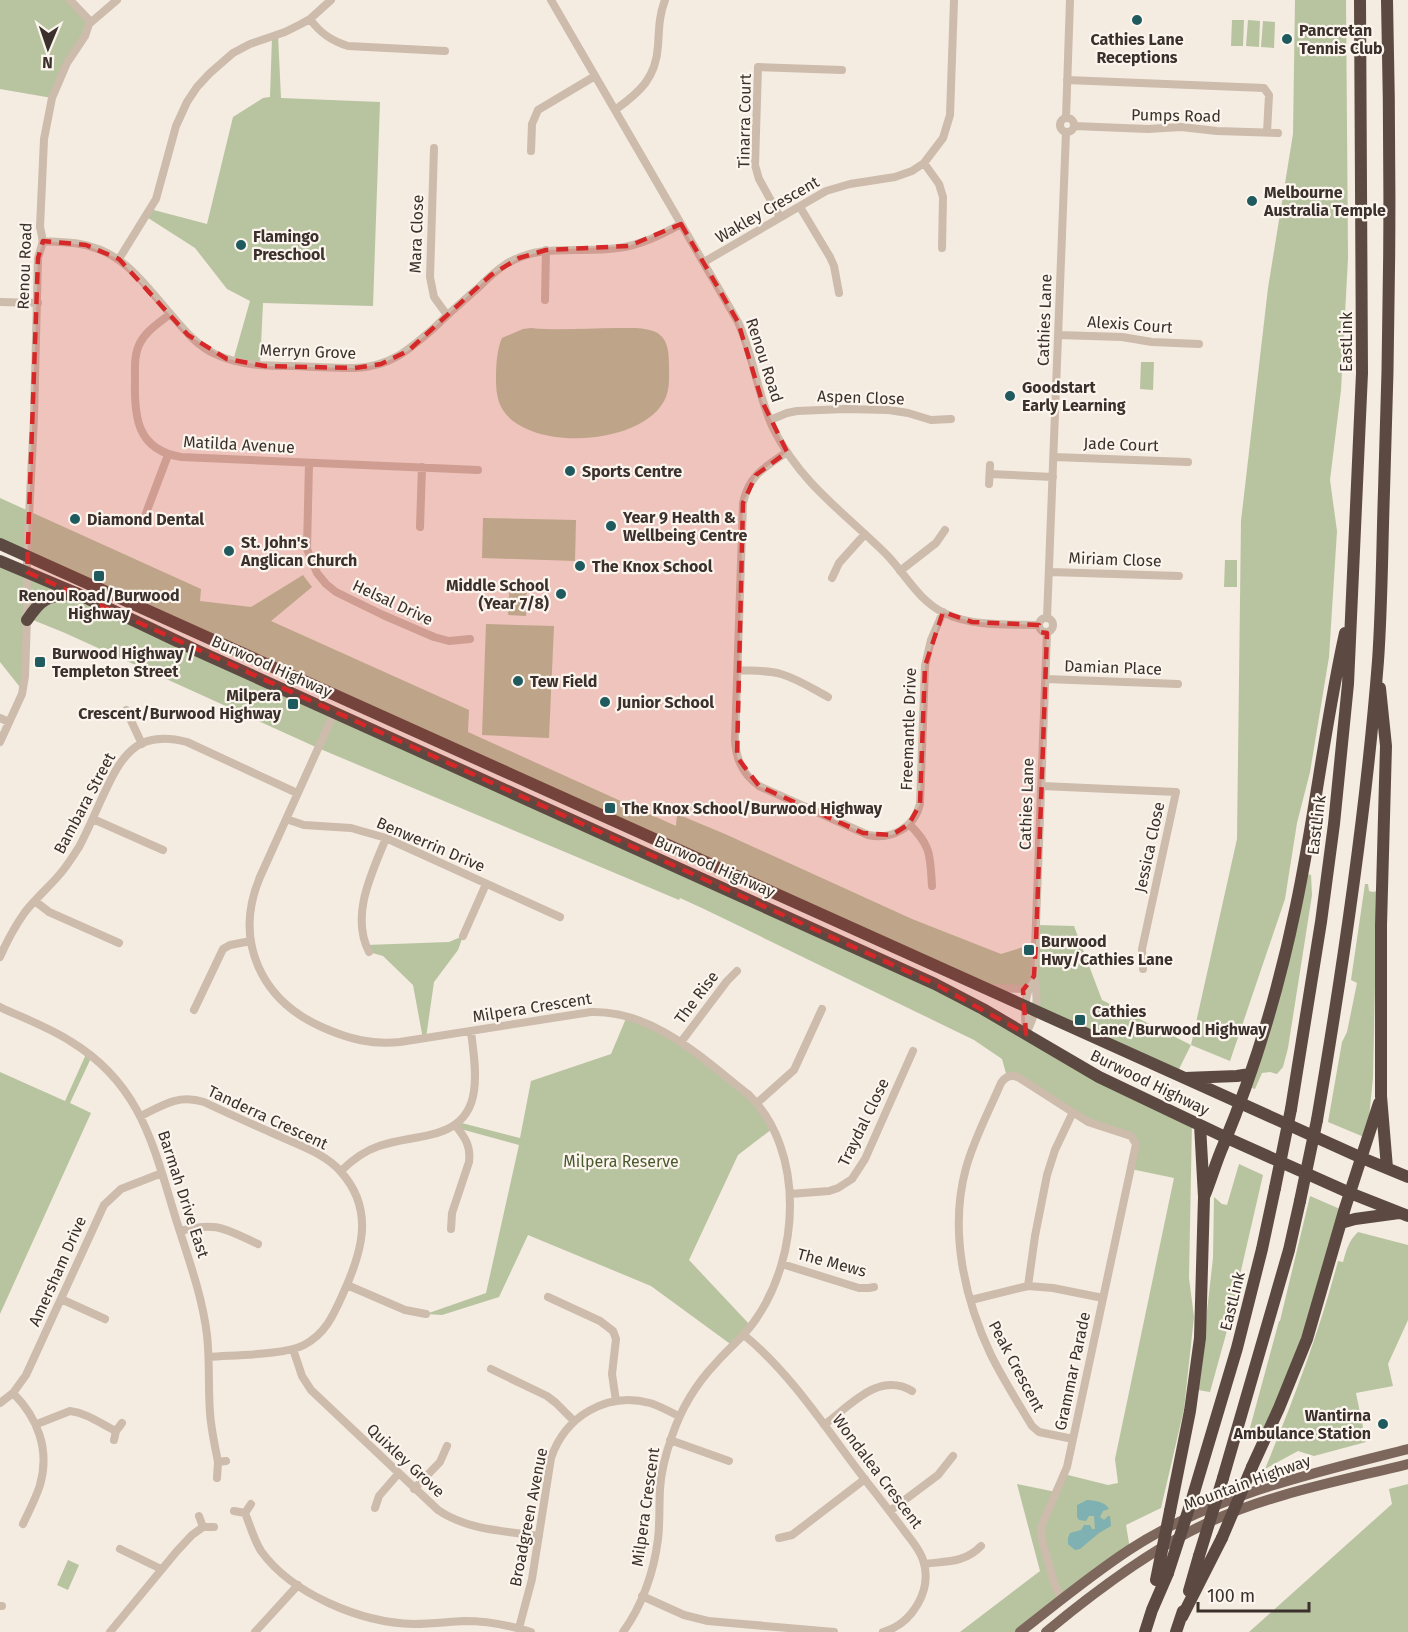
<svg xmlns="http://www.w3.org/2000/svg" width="1408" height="1632" font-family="'Fira Sans',sans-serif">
	<rect width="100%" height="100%" fill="#f4ebe1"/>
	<path fill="#b8c4a0" d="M0 0H70L91 22 52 98 0 89Z
		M1295 0H1346L1348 258 1341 390 1330 480 1337 531 1329 657 1310 772 1297 823 1285 899 1230 1061 1191 1045 1176 1075 1036 1012 1037 991 1028 989H985L0 544V498L201 589 200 601 251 607 303 575 312 587 271 621 469 710 468 732 676 826 677 814 725 834 912 919 1001 954 1036 943 1037 925 1074 926 1102 1000 1191 1045 1237 839 1241 521 1268 288 1293 134Z
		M1232 20H1244L1243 46H1231Z
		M1248 20 1260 21 1259 47 1246 46Z
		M1263 21 1275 22 1274 48 1261 47Z
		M278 35 281 98 380 102 373 306 263 303 260 365 233 361 250 301 227 289 195 248 145 216 150 209 207 224 233 117 263 98 270 97 272 37Z
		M531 328C560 331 588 328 617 328 629 328 642 327 653 331 668 336 669 352 669 365 669 375 670 387 666 397 646 445 536 452 505 413 497 403 496 390 496 378 496 365 497 349 502 338L523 329Z
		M1141 362H1154L1153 390 1140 389Z
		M483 518 576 520 575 561 482 558Z
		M1225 560H1237V587H1224Z
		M0 561 935 984 1192 1121 1189 1278 1194 1317 1184 1409 1161 1508 1126 1525 1130 1549 1020 1632H960L1040 1571 1017 1484 1056 1492 1064 1474 1108 1485 1118 1483 1115 1459 1174 1178 1131 1169 1135 1141 1094 1125 1037 1089 1007 1077 1002 1059 974 1040 704 909 680 898 679 900 318 748 65 633 28 618 23 691 0 662Z
		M510 581 527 582 526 616 508 615Z
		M486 624 554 626 549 738 482 735Z
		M1307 874 1311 875 1312 895 1288 1048 1283 1067 1277 1074 1270 1072 1262 1073 1255 1089 1252 1088Z
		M1365 884H1368L1369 891 1373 892 1377 891 1373 1078 1369 1118 1364 1137 1328 1122 1342 1042 1347 1032 1357 983 1351 980Z
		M463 936 458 950 434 982 426 1038 423 1039 413 985 383 956 369 952 366 945 449 942Z
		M627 1016 655 1027 749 1095 772 1129 738 1155 689 1260 751 1326 733 1346 651 1286 528 1235 499 1297 442 1315 426 1314 486 1293 519 1145 457 1128 458 1122 520 1138 531 1081 611 1054Z
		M87 1052 92 1056 70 1103 91 1113 0 1314V1072L65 1101Z
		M1239 1164 1263 1175 1228 1327 1210 1392 1198 1390 1213 1258 1214 1197 1222 1204 1227 1205Z
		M1310 1196 1340 1209 1305 1330 1265 1432 1247 1439 1279 1321H1280Z
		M1358 1232 1408 1245V1320L1388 1364 1393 1386 1356 1393 1366 1442 1314 1456 1298 1451 1265 1469C1293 1401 1319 1333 1338 1261L1343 1262C1346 1251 1349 1240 1358 1232Z
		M1408 1484V1632H1249L1392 1504 1389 1489Z
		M68 1560 79 1565 68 1590 57 1585Z"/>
	<path fill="#7fb0b2" d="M1087 1500C1096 1501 1104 1501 1109 1509L1103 1511 1100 1517 1104 1520 1108 1516H1110L1111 1526 1099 1533 1080 1549 1075 1550 1068 1544V1538L1070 1533 1081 1530 1084 1525H1090L1092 1529H1095L1094 1516H1089L1086 1521 1079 1520 1077 1517V1505Z"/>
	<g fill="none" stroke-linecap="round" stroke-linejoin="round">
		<path stroke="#cdbbac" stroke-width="8" d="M70 0 91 22
			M551 0 738 322C754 357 757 395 774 430 802 485 845 513 887 555 906 575 918 600 944 613 973 627 1008 624 1039 625
			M310 19C320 33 331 41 348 46L445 51
			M1067 80 1264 88 1269 95 1267 132
			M615 110C640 92 656 78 658 46 659 30 659 15 665 0
			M1066 118 1070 0
			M1060 125a7 7 0 1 1 14 0a7 7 0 1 1-14 0Z
			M1074 126 1148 129 1181 127 1217 131 1278 133
			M434 148 430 277 434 297 447 315
			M531 151 532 124 538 110 595 76
			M924 163 939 184 943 197 942 248
			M800 207 830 257 834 266 839 293
			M780 217 759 179 755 165 758 67 842 70
			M43 241C55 242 68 242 80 244 126 252 145 286 174 318 186 332 198 346 215 354 240 366 268 366 295 366 315 367 335 368 355 368 390 367 409 350 434 328 448 314 463 301 478 288 487 279 495 271 506 264 543 242 578 254 618 248 641 245 661 235 681 224
			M119 259 156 199 176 126 187 102 197 87 210 73 233 53 250 44 285 32 301 24 310 19 331 0
			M704 262 826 191 850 184 895 177 912 171 924 163 943 138 950 115 954 0
			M545 300 546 250
			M0 302 38 303
			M170 314C159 323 146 331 140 343 134 354 135 368 135 380 134 417 137 450 181 457L478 470
			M1058 335 1122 337 1152 342 1199 344
			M770 420 787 413 797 411 845 409 889 410 908 413 931 420 951 419
			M787 452C765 467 749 475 743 503L735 740C736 760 743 774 759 786L868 835C892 840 914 828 920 804L925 666 931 640 943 612
			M1054 457 1188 462
			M309 463 307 549 317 573 326 584 336 592 383 615 434 637 449 641 470 639
			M990 474 1053 477
			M989 484 990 465
			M143 521 168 455
			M420 527 422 467
			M900 571 936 543 945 530
			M1050 572 1179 576
			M832 578 839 563 865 534
			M1039 625a7 7 0 1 1 14 0a7 7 0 1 1-14 0Z
			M1047 618 1066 132
			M738 670C752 671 767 670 781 674 798 679 813 689 828 697
			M1046 679 1178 684
			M126 710 142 744
			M334 713 260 877C233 941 261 1001 324 1028 349 1039 372 1045 400 1042L591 1012C653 1010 703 1059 749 1095 806 1152 799 1257 756 1319 745 1336 729 1348 716 1363 696 1384 681 1409 672 1436 666 1453 661 1471 660 1489 659 1506 660 1523 658 1539 654 1572 642 1606 623 1632
			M0 718 9 722
			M0 742 22 694 25 676 27 618V556L34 418 38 258C43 240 44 245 40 227L44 139 52 98 67 63 85 36 89 24 117 0
			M1042 786 1176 792 1142 949 1143 969
			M93 819 163 850
			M286 819 304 825 351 828 386 838 560 917
			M909 824C932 846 930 857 932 886
			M35 901 49 912 119 943
			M463 936 486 884
			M369 952C350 915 372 873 386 838
			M0 957C7 941 15 926 25 912 36 898 49 887 60 874 67 866 73 856 79 847 87 832 94 816 101 800 120 759 134 728 187 742L297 793
			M990 988 1028 989
			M0 1007C23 1018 48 1027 70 1041 140 1083 153 1144 175 1216 187 1255 202 1294 207 1335 210 1362 208 1386 210 1413 211 1429 215 1446 218 1462
			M194 1010 223 949 230 945 251 941
			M1026 1031C1024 1009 1024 997 1034 977
			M1026 1034C1037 1010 1039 1004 1034 976L1047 633
			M681 1042 727 981 737 971
			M757 1103 794 1070 822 1009
			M141 1116C163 1105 178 1094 204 1102 229 1114 254 1125 279 1136 300 1146 326 1154 341 1172 376 1211 361 1255 342 1296 333 1316 325 1334 304 1345 285 1355 233 1355 209 1357
			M341 1171C352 1160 364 1151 379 1146 415 1133 467 1142 474 1091 477 1071 473 1050 471 1031
			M790 1194 829 1191 838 1188 852 1179 865 1159 913 1051
			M451 1229 452 1213 469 1162C471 1146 465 1137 455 1125
			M180 1231C217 1221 225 1229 258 1244
			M782 1264 859 1288H869L874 1287
			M347 1285 405 1310 426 1314
			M1028 1286 1035 1236 1047 1175 1055 1150 1072 1114
			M548 1297 600 1321 613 1331 616 1339 612 1374 616 1401
			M61 1299 105 1319
			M971 1300 1028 1286 1053 1288 1103 1298
			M744 1335C794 1376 830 1435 870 1486 882 1501 894 1517 906 1533 912 1541 920 1550 923 1560 933 1590 912 1624 883 1632
			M293 1349 302 1376 311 1390 438 1510C467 1530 505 1531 539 1536
			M491 1369 547 1396 556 1403 574 1421
			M13 1393C38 1418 50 1450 40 1485 36 1498 29 1511 23 1524
			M0 1403 13 1393 26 1375 104 1205 121 1189 162 1173
			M37 1424 70 1411C87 1413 101 1424 116 1431
			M824 1425C850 1406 878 1371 912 1391
			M114 1440 116 1431 122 1423
			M670 1440 729 1461
			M217 1478 218 1462 226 1461
			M414 1489 440 1462 447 1446
			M375 1508 379 1496 398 1474
			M234 1511 245 1513 251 1504
			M890 1511 938 1475 953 1456
			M245 1513C250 1525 254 1540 261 1551 292 1594 361 1623 414 1624 430 1624 447 1622 464 1621 487 1621 509 1625 531 1632
			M199 1516 203 1527H214
			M779 1538 792 1535 865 1479
			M120 1549 161 1569
			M924 1564C946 1561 965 1563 981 1546
			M642 1596 684 1615 708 1621 834 1632
			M1062 1598 1055 1586 1042 1540 1041 1527 1067 1467 1136 1144 1131 1136 1088 1122 1018 1077C1010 1074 1005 1077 1001 1083 989 1111 974 1139 966 1168 949 1230 964 1298 991 1355 1003 1379 1018 1403 1032 1426L1039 1432 1073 1439
			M0 1606H2
			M519 1628 532 1579 551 1458C565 1417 606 1391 650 1403 660 1406 670 1412 679 1416
			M110 1632 177 1551 192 1535 203 1527
			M255 1632 298 1585"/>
		<path stroke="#7d675c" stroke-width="10" d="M1020 1632C1056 1604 1091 1575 1129 1550 1213 1495 1313 1473 1408 1449
			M1046 1632C1093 1593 1150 1550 1205 1524 1269 1494 1340 1481 1408 1464"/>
		<path stroke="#5c4a42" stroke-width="12" d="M0 544 1362 1158 1408 1177
			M0 561 76 593 198 651 935 984 983 1009 1099 1077 1227 1138 1350 1193 1408 1216
			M27 620C43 596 48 597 75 593
			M1380 688 1386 746 1381 925V1096L1387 1168
			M1185 1078 1237 1076 1250 1074
			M1291 1109 1321 922 1334 824 1348 684 1362 373 1360 0
			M1317 1120C1343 968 1366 815 1378 661 1382 604 1382 548 1384 491 1390 328 1391 164 1387 0
			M1204 1197C1211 1180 1216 1162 1223 1146 1255 1069 1279 988 1296 906 1315 816 1325 723 1345 633
			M1341 1223 1355 1219 1399 1213
			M1252 1467 1279 1408 1307 1339 1345 1208 1379 1103
			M1223 1478 1289 1250 1300 1201
			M1192 1499 1237 1348 1262 1249 1275 1188
			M1170 1511 1190 1411 1200 1338 1204 1197 1200 1125
			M1189 1591 1199 1556
			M1182 1617 1222 1538
			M1145 1632 1152 1610 1168 1573
			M1176 1632 1183 1611"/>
		<path stroke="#5c4a42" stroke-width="12" d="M1275 1188 1291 1109
			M1300 1201 1317 1120
			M1222 1538 1252 1467
			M1199 1556 1223 1478
			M1168 1573 1192 1499
			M1156 1580 1170 1511"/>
	</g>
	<path fill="#d62828" fill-opacity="0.2" stroke="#d62828" stroke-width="4.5" stroke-dasharray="12 8" stroke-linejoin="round" d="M681 224 738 322 762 401 787 452 756 475 743 503 737 757 759 786 863 833 892 835 909 824 920 804 925 666 943 612 972 622 1039 625 1040 632 1047 633 1036 943 1034 976 1023 990 1026 1034 935 984 27 572 38 258 43 241 86 245 119 259 188 335 227 359 265 366 355 368 381 364 408 351 491 275 519 258 546 250 629 246Z"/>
	<g fill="#1f5a5e" stroke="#fbf5ee" stroke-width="2">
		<circle cx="1137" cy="20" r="6"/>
		<circle cx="1287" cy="39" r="6"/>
		<circle cx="1252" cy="201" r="6"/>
		<circle cx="241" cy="245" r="6"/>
		<circle cx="1010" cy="396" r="6"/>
		<circle cx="570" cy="471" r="6"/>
		<circle cx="75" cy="519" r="6"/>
		<circle cx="611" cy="526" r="6"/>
		<circle cx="229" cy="551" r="6"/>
		<circle cx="580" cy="566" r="6"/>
		<rect x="93" y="570" width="12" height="12" rx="3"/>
		<circle cx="561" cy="594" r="6"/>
		<rect x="34" y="656" width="12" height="12" rx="3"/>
		<circle cx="518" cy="681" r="6"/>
		<circle cx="605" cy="702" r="6"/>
		<rect x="287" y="698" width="12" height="12" rx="3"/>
		<rect x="604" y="802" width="12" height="12" rx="3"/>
		<rect x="1023" y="944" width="12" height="12" rx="3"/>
		<rect x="1074" y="1014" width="12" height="12" rx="3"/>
		<circle cx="1383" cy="1424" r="6"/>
	</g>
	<g text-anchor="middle" stroke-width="4.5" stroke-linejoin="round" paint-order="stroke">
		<g font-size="16" font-weight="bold" fill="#3b302b" stroke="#fbf5ee" text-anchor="start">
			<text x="1299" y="36">Pancretan<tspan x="1299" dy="18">Tennis Club</tspan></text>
			<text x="1137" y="45" text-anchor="middle">Cathies Lane<tspan x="1137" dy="18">Receptions</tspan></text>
			<text x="1264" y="198">Melbourne<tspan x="1264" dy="18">Australia Temple</tspan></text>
			<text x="253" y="242">Flamingo<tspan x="253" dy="18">Preschool</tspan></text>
			<text x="1022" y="393">Goodstart<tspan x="1022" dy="18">Early Learning</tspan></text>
			<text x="582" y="477">Sports Centre</text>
			<text x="623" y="523">Year 9 Health &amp;<tspan x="623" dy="18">Wellbeing Centre</tspan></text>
			<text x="87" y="525">Diamond Dental</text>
			<text x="241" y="548">St. John's<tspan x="241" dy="18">Anglican Church</tspan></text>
			<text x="592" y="572">The Knox School</text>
			<text x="549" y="591" text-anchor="end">Middle School<tspan x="549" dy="18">(Year 7/8)</tspan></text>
			<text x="99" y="601" text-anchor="middle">Renou Road/Burwood<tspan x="99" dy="18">Highway</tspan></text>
			<text x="52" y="659">Burwood Highway /<tspan x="52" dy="18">Templeton Street</tspan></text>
			<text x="530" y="687">Tew Field</text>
			<text x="281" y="701" text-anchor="end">Milpera<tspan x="281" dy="18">Crescent/Burwood Highway</tspan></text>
			<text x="617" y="708">Junior School</text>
			<text x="622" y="814">The Knox School/Burwood Highway</text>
			<text x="1041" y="947">Burwood<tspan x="1041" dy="18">Hwy/Cathies Lane</tspan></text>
			<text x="1092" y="1017">Cathies<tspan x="1092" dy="18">Lane/Burwood Highway</tspan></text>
			<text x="1371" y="1421" text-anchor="end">Wantirna<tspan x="1371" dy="18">Ambulance Station</tspan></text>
		</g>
		<g font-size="16" fill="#3b302b" stroke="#fbf5ee">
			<text transform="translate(1176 115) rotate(1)" y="6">Pumps Road</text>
			<text transform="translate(744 121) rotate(-89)" y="6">Tinarra Court</text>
			<text transform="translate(767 209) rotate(-30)" y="6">Wakley Crescent</text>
			<text transform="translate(416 234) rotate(-88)" y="6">Mara Close</text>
			<text transform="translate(24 266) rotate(-88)" y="6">Renou Road</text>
			<text transform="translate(1044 320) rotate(-88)" y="6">Cathies Lane</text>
			<text transform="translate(1130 324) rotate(4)" y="6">Alexis Court</text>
			<text transform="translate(1346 342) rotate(-90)" y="6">EastLink</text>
			<text transform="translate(308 351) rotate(2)" y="6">Merryn Grove</text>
			<text transform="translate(765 360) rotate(72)" y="6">Renou Road</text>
			<text transform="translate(861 397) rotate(2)" y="6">Aspen Close</text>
			<text transform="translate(239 444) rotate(3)" y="6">Matilda Avenue</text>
			<text transform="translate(1121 444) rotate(2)" y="6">Jade Court</text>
			<text transform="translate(1115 559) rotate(2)" y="6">Miriam Close</text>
			<text transform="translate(393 602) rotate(25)" y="6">Helsal Drive</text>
			<text transform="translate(272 666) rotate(24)" y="6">Burwood Highway</text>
			<text transform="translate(1113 667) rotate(2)" y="6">Damian Place</text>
			<text transform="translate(908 729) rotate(-88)" y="6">Freemantle Drive</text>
			<text transform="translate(84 803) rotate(-62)" y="6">Bambara Street</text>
			<text transform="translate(1026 804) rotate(-88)" y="6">Cathies Lane</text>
			<text transform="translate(1316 825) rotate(-83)" y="6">EastLink</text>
			<text transform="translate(431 844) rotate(23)" y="6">Benwerrin Drive</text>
			<text transform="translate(1149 847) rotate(-78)" y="6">Jessica Close</text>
			<text transform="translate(715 866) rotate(24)" y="6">Burwood Highway</text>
			<text transform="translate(696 997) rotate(-53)" y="6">The Rise</text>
			<text transform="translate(532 1007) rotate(-9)" y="6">Milpera Crescent</text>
			<text transform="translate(1150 1082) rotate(26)" y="6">Burwood Highway</text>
			<text transform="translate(268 1117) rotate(25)" y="6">Tanderra Crescent</text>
			<text transform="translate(863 1122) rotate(-64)" y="6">Traydal Close</text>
			<text transform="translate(184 1194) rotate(72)" y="6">Barmah Drive East</text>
			<text transform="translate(832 1262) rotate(15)" y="6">The Mews</text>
			<text transform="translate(57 1271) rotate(-66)" y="6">Amersham Drive</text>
			<text transform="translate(1232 1301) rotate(-76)" y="6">EastLink</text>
			<text transform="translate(1017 1366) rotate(62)" y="6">Peak Crescent</text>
			<text transform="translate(1072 1371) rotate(-78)" y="6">Grammar Parade</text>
			<text transform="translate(406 1460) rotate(43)" y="6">Quixley Grove</text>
			<text transform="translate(878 1471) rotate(53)" y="6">Wondalea Crescent</text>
			<text transform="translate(1247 1482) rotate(-20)" y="6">Mountain Highway</text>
			<text transform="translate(645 1507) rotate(-82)" y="6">Milpera Crescent</text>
			<text transform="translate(528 1517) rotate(-79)" y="6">Broadgreen Avenue</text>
		</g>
		<g font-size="16" fill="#4a5a2e" stroke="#fbf5ee">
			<text x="621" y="1167">Milpera Reserve</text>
		</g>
	</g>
	<g transform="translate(48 48) rotate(182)" stroke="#fbf5ee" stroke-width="4.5" paint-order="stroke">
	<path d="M0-4.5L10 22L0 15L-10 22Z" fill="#3b302b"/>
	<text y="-9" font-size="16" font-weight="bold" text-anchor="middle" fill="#3b302b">N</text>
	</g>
	<path d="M1198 1602v9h111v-9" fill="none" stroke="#3b302b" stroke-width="3"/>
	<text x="1207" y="1602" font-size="18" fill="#3b302b" stroke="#fbf5ee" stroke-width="4.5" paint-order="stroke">100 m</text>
</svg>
